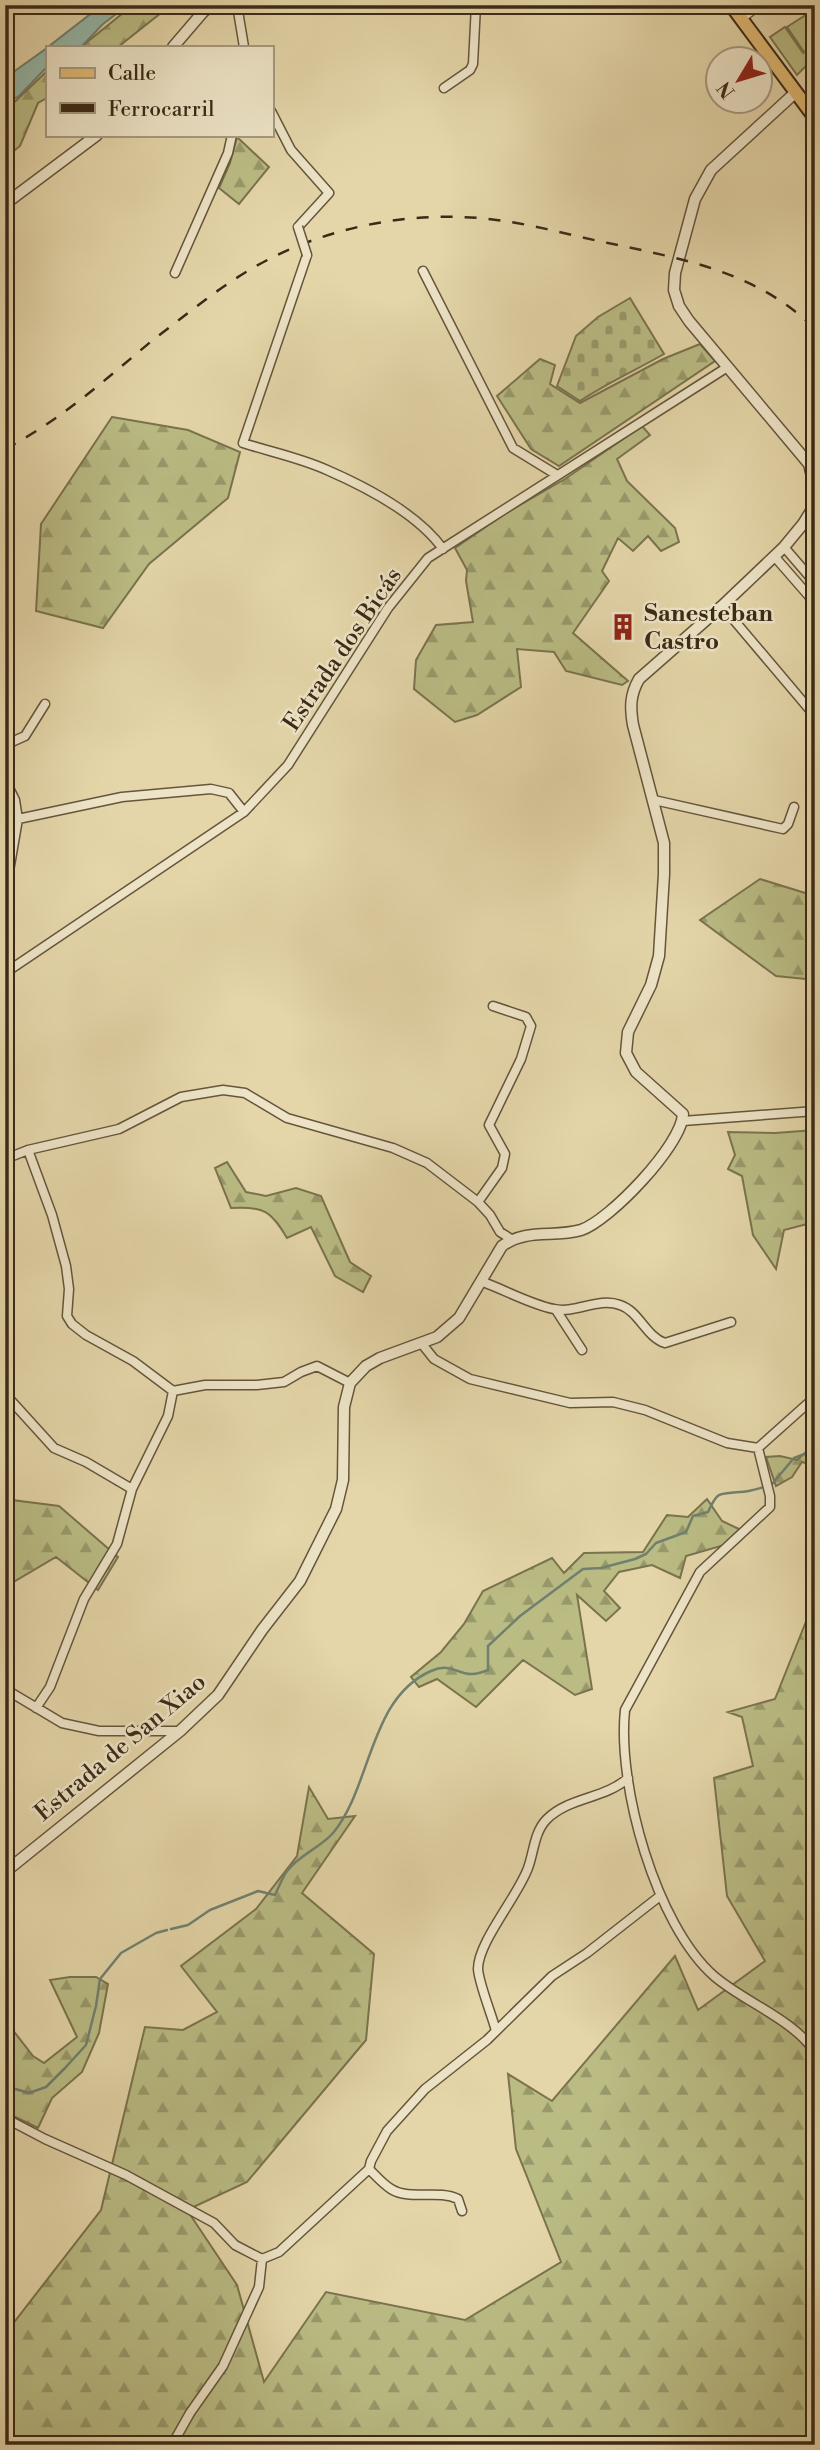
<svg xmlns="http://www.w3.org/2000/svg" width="820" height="2450" font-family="'Libre Bodoni',serif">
	<defs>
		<pattern id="forest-firs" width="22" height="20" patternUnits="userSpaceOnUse" patternTransform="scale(1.75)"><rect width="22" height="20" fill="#babc84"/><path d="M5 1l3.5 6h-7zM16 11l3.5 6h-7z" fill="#98996b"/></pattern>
		<pattern id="cemetery-stones" width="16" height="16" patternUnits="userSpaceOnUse" patternTransform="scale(1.75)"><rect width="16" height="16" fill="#babc84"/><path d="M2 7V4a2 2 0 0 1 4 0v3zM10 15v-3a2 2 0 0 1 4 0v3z" fill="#98996b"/></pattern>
	</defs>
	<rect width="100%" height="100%" fill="#e4d6a9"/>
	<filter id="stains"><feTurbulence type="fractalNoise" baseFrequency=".00286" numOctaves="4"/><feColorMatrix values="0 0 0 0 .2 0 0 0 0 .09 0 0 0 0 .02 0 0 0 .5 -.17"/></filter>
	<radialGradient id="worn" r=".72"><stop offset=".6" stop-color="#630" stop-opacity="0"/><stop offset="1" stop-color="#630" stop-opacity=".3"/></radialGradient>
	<path fill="#babc84" stroke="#7a734e" stroke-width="2" d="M815 9V45L804 52 787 27Z
		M785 27 803 53 815 46V49L806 54 811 61 797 75 770 37Z"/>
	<path fill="url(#forest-firs)" stroke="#7a734e" stroke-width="2" d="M133 5H171L118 47H81Z
		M47 71V98L38 103 20 146 5 158V111Z
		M237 137 269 167 239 204 219 188 230 163Z
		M700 344 715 361 559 466 531 449 497 396 540 359 555 365 550 384 580 403 663 359Z
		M112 417 188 430 240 452 228 498 149 564 103 628 36 611 41 524Z
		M642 426 650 435 617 459 627 481 675 528 679 542 661 551 648 536 633 551 618 538 602 571 609 581 573 633 628 681 622 685 566 671 554 652 517 649 521 687 477 715 455 722 414 689 416 660 436 625 473 622 466 581 467 570 455 548 506 513 565 479Z
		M760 879 815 896V980L776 976 700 920Z
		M815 1130V1222L784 1230 776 1269 753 1235 742 1176 728 1169 735 1155 728 1132 775 1133Z
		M227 1162 246 1192 266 1196 296 1188 321 1196 350 1262 371 1276 363 1292 335 1276 311 1227 287 1238C271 1211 264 1206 231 1208L215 1168Z
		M815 1444V1466L802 1462 792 1477 776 1486 766 1457 780 1456 797 1460Z
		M5 1492 12 1500 59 1506 118 1557 98 1590 56 1557 5 1587Z
		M707 1499 722 1521 739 1529 728 1544 686 1556 680 1578 652 1565 619 1572 604 1591 620 1608 606 1621 577 1595 592 1689 575 1695 523 1660 476 1707 437 1679 419 1687 411 1677 441 1652 464 1624 483 1591 552 1558 564 1573 584 1553 643 1552 667 1515 688 1517Z
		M815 1599V2445H5V2334L101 2210 145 2027 183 2030 217 2012 181 1966 256 1909 297 1856 309 1787 328 1819 355 1816 302 1893 374 1954 366 2040 247 2182 187 2210 237 2285 264 2382 326 2292 465 2320 561 2262 516 2149 508 2074 552 2101 675 1956 698 2010 765 1961 727 1896 714 1778 753 1766 742 1717 728 1712 775 1699Z
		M70 1977H96L108 1984 99 2033 82 2072 52 2098 38 2128 5 2112V2020L33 2056 44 2063 77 2037 50 1980Z"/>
	<path fill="url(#cemetery-stones)" stroke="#7a734e" stroke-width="2" d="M630 298 664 354C636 370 607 383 580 401L557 386 576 336 598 317Z"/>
	<path fill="#95b9aa" stroke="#71806f" stroke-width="2" d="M102 5H128L103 24 82 46 48 47Z
		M47 48V67L18 97 5 102V78Z"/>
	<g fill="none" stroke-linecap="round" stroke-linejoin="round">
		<path stroke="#71806f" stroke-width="2.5" d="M772 1484 794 1458 815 1450
			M171 1929 188 1925 210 1910 258 1891 275 1895C279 1887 282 1878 287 1871 299 1855 320 1848 333 1833 372 1786 369 1698 431 1671 451 1662 458 1675 472 1674 477 1674 483 1672 488 1670V1646L520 1616 583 1569 601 1568 635 1559 646 1554 656 1543 686 1532 693 1516 708 1512C718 1490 719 1494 740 1492 748 1492 757 1489 764 1487
			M5 2086 29 2093 46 2087 65 2068 86 2045 96 2006 100 1979 121 1953 156 1933 167 1930"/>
		<defs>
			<path id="minor" d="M237 5 244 47
				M741 19 759 5
				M444 88 470 70 473 64 476 5
				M271 111 291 150 329 193 298 227
				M307 255 243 443C271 452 301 458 327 470 366 487 418 514 443 549
				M812 257 815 261
				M423 271 513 448 557 475
				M175 273 228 153 232 135
				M784 547 815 583
				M774 556 815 603
				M722 606 815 716
				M5 745 25 736 45 704
				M5 780 15 800 18 819 5 894
				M654 800 783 829 788 824 794 807
				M18 819 122 797 211 789 229 793 244 812
				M5 973 244 812 288 765 388 608 428 558 726 368
				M683 1121 815 1111
				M28 1150 52 1215 66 1266 69 1289 67 1316 72 1324 86 1335 133 1361 173 1391 205 1385H257L284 1382 301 1372 317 1366 350 1383
				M5 1159 28 1150 119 1129 181 1097 223 1090 245 1093 287 1118 393 1148 427 1163 478 1202 490 1215 500 1232 511 1239
				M478 1202 502 1168 505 1154 489 1125 521 1059 531 1026 526 1017 493 1006
				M483 1282C505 1290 532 1305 554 1309 575 1314 598 1297 620 1305 639 1311 646 1337 665 1343L731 1322
				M556 1310 582 1350
				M422 1344 434 1359 470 1379 570 1403 613 1402 645 1410 727 1443 758 1448
				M5 1394 54 1448 86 1462 132 1489
				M815 1397 758 1448 770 1496V1507L700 1572 625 1710C617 1786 656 1925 714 1976 744 2002 793 2019 815 2052
				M5 1689 62 1723 99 1731H180
				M36 1708 50 1687 84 1599 117 1544 132 1489 168 1416 173 1391
				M496 2031C492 2015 479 1984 478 1969 478 1942 518 1896 528 1868 534 1852 534 1832 547 1819 569 1797 605 1799 628 1778
				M5 2118 45 2139 126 2175 214 2223 235 2245 262 2259 279 2252 369 2169 371 2161 387 2131 425 2089 487 2040 552 1976 587 1953 660 1896
				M369 2169C376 2176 383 2184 391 2189 410 2201 438 2189 458 2199L462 2211
				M172 2445 190 2413 223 2366 259 2287 262 2259"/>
			<path id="tertiary" d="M173 47 203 12 211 5
				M796 92 711 170 695 199 675 273 674 290 679 306 689 321 809 464 815 489
				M5 204 97 135
				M5 1872 180 1731 218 1695 262 1630 300 1581 336 1509 343 1480 344 1407 350 1383 366 1366 380 1358 437 1337 459 1318 502 1246C526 1228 554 1238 581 1230 609 1221 682 1145 683 1114L636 1072 626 1053 628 1032 651 985 659 956 664 874V843L633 725C630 707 630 695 639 679L722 606 784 547 803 524 811 511 815 498"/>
			<path id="primary" d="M731 5 815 118"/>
		</defs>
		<use href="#minor" stroke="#65553c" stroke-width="11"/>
		<use href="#tertiary" stroke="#65553c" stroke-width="13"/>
		<use href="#primary" stroke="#3b2a17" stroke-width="16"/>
		<use href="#minor" stroke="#ede4c7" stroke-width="8"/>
		<use href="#tertiary" stroke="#ede4c7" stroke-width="10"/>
		<use href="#primary" stroke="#e2bb74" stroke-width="12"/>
		<path stroke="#3b2a17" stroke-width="2.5" stroke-dasharray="12 12" stroke-linecap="butt" d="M5 449C61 420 106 379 154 339 181 319 207 297 235 279 312 228 413 207 504 221 539 226 574 236 608 243 683 259 758 272 815 329"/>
		<defs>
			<path id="minor-bridge" d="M298 227 307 255"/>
		</defs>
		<use href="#minor-bridge" stroke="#65553c" stroke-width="11" stroke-linecap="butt"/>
		<use href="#minor-bridge" stroke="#ede4c7" stroke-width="8"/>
	</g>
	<defs>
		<symbol id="building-bare" viewBox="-9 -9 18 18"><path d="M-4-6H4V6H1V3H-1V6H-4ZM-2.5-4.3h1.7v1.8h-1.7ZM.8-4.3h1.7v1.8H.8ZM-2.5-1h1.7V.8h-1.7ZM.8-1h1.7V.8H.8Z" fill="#8f2418" stroke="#ede4c7" stroke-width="2.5" paint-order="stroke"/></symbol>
	</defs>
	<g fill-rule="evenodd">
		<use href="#building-bare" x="604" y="608" width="38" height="38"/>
	</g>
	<g text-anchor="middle" stroke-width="5" stroke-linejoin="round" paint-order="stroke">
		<g font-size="24" font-weight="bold" fill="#3b2a17" stroke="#ede4c7" text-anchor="start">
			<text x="644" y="621">Sanesteban<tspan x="644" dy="28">Castro</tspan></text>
		</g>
		<g font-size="24" fill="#3b2a17" stroke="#ede4c7">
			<text transform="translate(342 649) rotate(-56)" y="8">Estrada dos Bicás</text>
			<text transform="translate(120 1747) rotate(-40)" y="8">Estrada de San Xiao</text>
		</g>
	</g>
	<rect width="820" height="2450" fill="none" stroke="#e4d6a9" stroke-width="28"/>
	<rect x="7" y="7" width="806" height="2436" fill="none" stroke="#3b2a17" stroke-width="3.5"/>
	<rect x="14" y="14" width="792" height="2422" fill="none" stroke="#3b2a17" stroke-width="2"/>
	<rect x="46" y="46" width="228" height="91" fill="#ede4c7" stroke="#a69a81" stroke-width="2"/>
	<rect x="60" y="68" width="35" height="10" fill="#e2bb74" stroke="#a69a81" stroke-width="2"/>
	<text x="108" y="80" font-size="21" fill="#3b2a17">Calle</text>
	<rect x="60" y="103" width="35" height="10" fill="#3b2a17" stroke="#a69a81" stroke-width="2"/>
	<text x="108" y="116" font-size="21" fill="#3b2a17">Ferrocarril</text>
	<g transform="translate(739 80) rotate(232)"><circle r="33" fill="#ede4c7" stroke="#a69a81" stroke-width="2"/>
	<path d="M0-5L12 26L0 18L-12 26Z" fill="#8f2418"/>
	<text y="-10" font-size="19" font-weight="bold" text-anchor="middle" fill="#3b2a17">N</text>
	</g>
	<rect width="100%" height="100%" filter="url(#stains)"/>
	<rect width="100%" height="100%" fill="url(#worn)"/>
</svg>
